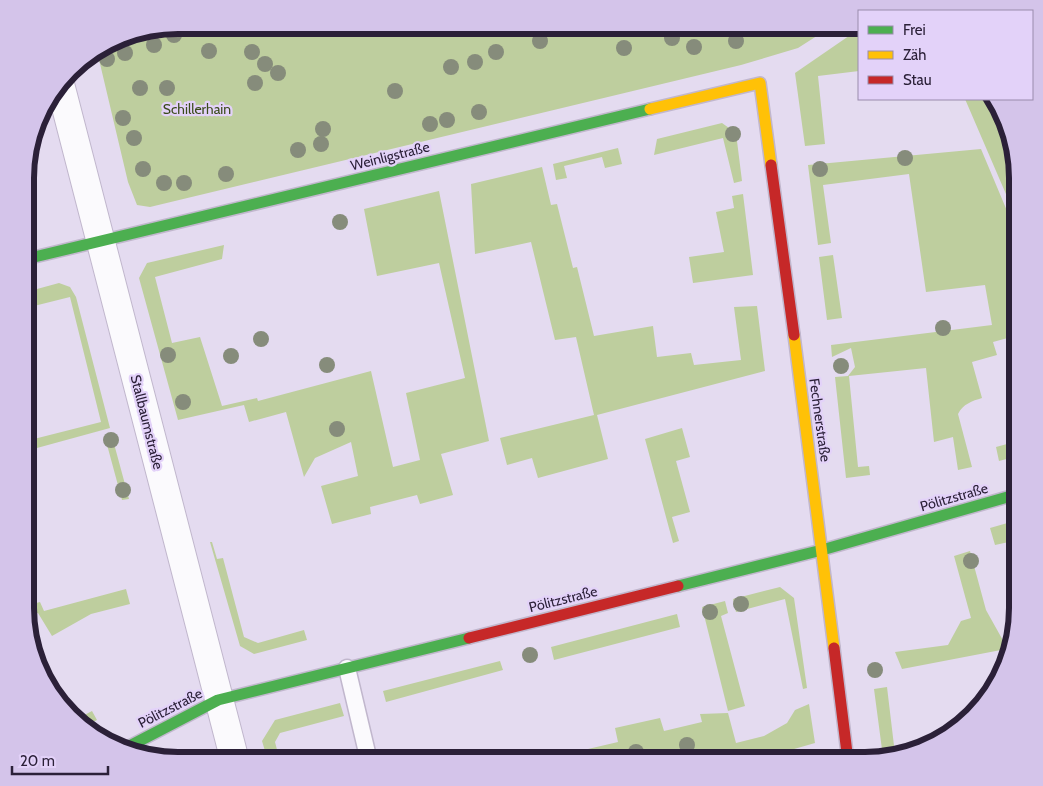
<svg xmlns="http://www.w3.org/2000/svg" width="1043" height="786" font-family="Cabin,sans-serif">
	<rect width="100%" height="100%" fill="#e4dbf0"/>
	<path fill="#bece9e" d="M177 25H834L798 48 741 65 150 207 137 205 128 182 97 51 128 33Z
		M859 29V71L818 76 825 144 805 146 795 73Z
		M965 99H994C1016 128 1018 185 1018 222Z
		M722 123 736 133 742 181 734 183 723 138 654 155 657 139Z
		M618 148 622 164 605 168 602 157 564 166 567 178 556 180 553 164Z
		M981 149 1018 237V343L1015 336 993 342 997 355 972 362 982 398C972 401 963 404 958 414L972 467 958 470 953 437 934 442 926 368 849 376 858 467 869 466 870 475 846 478 835 377 848 376 855 367 851 348 832 357 831 345 992 325 985 285 926 292 909 174 823 185 831 243 818 245 808 165Z
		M542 167 551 205 557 204 573 268 577 267 594 336 653 326 657 357 691 353 694 365 741 360 734 307 757 306 765 371 597 415 608 459 538 478 532 458 507 465 500 438 594 415 576 337 555 340 531 242 475 254 471 184Z
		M439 191 489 441 441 454 453 495 420 504 417 495 370 507 371 514 332 524 321 486 358 476 351 442 315 458 304 477 286 412 249 422 244 405 178 420 139 278 147 263 224 245 222 259 155 277 172 343 200 337 222 406 257 398 258 401 371 371 393 467 420 460 406 393 465 378 439 263 377 276 364 209Z
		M743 194 753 275 693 283 689 257 724 252 716 212 734 208 732 196Z
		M833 255 842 318 827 320 819 257Z
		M59 283 70 287 76 297 110 428 26 451V441L101 422 70 297 26 308V292Z
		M682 428 690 457 676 461 690 512 672 517 679 541 673 543 645 439Z
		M113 440 129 499 122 500 106 441Z
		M1018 441V456L999 461 996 447Z
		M1018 520V540L995 545 990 528Z
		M210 542H212L217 559 223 558 244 637 258 643 304 630 307 640 254 654 240 646Z
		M26 549 33 576 25 578Z
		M970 551 986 610 1010 653 1004 670 1001 650 902 669 895 652 948 645 961 621 971 618 954 556Z
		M780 587 794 598 807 688 803 689 785 599 736 612 733 599Z
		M126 589 130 604 91 614 52 636 38 613 25 616V606L40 602 44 611Z
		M725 601 728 613 721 616 745 706 728 711 702 607Z
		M677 614 680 627 554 660 551 647Z
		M500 661 503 670 386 702 383 691Z
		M887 687 895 754 883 757 874 689Z
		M340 703 344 716 280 733 275 742 280 761H268L262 741 275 720Z
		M809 704 815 743 752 761H591L588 749 618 742 615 728 660 718 664 731 702 722 700 714 728 713 736 743 764 736 787 723 795 710Z
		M92 711 97 720 83 727 75 720Z
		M180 752 193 761 166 760Z"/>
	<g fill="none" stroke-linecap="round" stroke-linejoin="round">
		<defs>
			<path id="lane" d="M347 668 369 761"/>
			<path id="street" d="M60 84 235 761"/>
			<path id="fast" d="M26 259 650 109
				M678 586 822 550 1018 494
				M122 750 218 700 469 638"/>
			<path id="slow" d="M650 109 760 83 771 165
				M794 335 834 648"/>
			<path id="jam" d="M771 165 794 335
				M469 638 678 586
				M834 648 848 761"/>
		</defs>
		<use href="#lane" stroke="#c1b7cd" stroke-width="19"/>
		<use href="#street" stroke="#c1b7cd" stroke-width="30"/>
		<use href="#fast" stroke="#c1b7cd" stroke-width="14"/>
		<use href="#slow" stroke="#c1b7cd" stroke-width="14"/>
		<use href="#jam" stroke="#c1b7cd" stroke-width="14"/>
		<use href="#lane" stroke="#fbfafd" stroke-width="16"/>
		<use href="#street" stroke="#fbfafd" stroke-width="28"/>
		<use href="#fast" stroke="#4caf50" stroke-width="11"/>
		<use href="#slow" stroke="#ffc107" stroke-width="11"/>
		<use href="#jam" stroke="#c62828" stroke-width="11"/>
	</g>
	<g fill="#868c7b">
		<circle cx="174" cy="35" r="8"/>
		<circle cx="672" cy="38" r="8"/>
		<circle cx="540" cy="41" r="8"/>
		<circle cx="736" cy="41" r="8"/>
		<circle cx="154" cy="45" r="8"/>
		<circle cx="694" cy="47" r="8"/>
		<circle cx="624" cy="48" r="8"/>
		<circle cx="209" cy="51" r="8"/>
		<circle cx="252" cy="52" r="8"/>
		<circle cx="496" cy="52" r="8"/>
		<circle cx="125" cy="53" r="8"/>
		<circle cx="107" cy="59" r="8"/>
		<circle cx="475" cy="62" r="8"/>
		<circle cx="265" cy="64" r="8"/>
		<circle cx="451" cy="67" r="8"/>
		<circle cx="278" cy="73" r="8"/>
		<circle cx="255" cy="83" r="8"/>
		<circle cx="140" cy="88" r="8"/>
		<circle cx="167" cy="88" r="8"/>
		<circle cx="395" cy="91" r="8"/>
		<circle cx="479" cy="112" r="8"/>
		<circle cx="123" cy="118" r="8"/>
		<circle cx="447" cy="120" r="8"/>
		<circle cx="430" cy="124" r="8"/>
		<circle cx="323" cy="129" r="8"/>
		<circle cx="733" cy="134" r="8"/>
		<circle cx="134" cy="138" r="8"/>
		<circle cx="321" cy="144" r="8"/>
		<circle cx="298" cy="150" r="8"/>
		<circle cx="905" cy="158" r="8"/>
		<circle cx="143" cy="169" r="8"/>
		<circle cx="820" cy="169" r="8"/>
		<circle cx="226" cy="174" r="8"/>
		<circle cx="164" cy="183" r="8"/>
		<circle cx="184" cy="183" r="8"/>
		<circle cx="340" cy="222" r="8"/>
		<circle cx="943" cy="328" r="8"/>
		<circle cx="261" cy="339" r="8"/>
		<circle cx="168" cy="355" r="8"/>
		<circle cx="231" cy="356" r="8"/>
		<circle cx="327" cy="365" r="8"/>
		<circle cx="841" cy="366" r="8"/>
		<circle cx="183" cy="402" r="8"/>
		<circle cx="337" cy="429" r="8"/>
		<circle cx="111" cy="440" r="8"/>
		<circle cx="123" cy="490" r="8"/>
		<circle cx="971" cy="561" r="8"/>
		<circle cx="741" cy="604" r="8"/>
		<circle cx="710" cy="612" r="8"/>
		<circle cx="530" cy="655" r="8"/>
		<circle cx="875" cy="670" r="8"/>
		<circle cx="687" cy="745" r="8"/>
		<circle cx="636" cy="752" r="8"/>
	</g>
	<g text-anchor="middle" stroke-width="4.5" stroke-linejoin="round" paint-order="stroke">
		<g font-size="14" fill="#3a4b1b" stroke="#e3d2f9">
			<text x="197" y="114">Schillerhain</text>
		</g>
		<g font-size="14" fill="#2b2038" stroke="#e3d2f9">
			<text transform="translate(390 156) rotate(-14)" y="5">Weinligstraße</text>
			<text transform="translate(820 420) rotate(82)" y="5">Fechnerstraße</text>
			<text transform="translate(147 422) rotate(76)" y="5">Stallbaumstraße</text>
			<text transform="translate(954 497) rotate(-16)" y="5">Pölitzstraße</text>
			<text transform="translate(563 599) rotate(-14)" y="5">Pölitzstraße</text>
			<text transform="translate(170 708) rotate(-27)" y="5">Pölitzstraße</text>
		</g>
	</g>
	<path d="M0 0H1043V786H0ZM178 34H865A144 144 0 0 1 1009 178V608A144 144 0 0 1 865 752H178A144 144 0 0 1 34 608V178A144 144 0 0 1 178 34Z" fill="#d4c4ea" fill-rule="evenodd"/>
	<path fill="none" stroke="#2b2038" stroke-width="6" d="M178 34H865A144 144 0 0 1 1009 178V608A144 144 0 0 1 865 752H178A144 144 0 0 1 34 608V178A144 144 0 0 1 178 34Z"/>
	<rect x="858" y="10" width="175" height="90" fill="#e3d2f9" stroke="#998bac"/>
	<rect x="868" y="26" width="25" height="8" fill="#4caf50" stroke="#998bac"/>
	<text x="903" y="35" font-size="15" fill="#2b2038">Frei</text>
	<rect x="868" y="51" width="25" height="8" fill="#ffc107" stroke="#998bac"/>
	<text x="903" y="60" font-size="15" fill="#2b2038">Zäh</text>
	<rect x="868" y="76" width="25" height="8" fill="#c62828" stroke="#998bac"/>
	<text x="903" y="85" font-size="15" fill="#2b2038">Stau</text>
	<path d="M12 766v8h96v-8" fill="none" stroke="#2b2038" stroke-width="2.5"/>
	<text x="20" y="766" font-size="15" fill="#2b2038" stroke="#e3d2f9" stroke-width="4" paint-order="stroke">20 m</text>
</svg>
